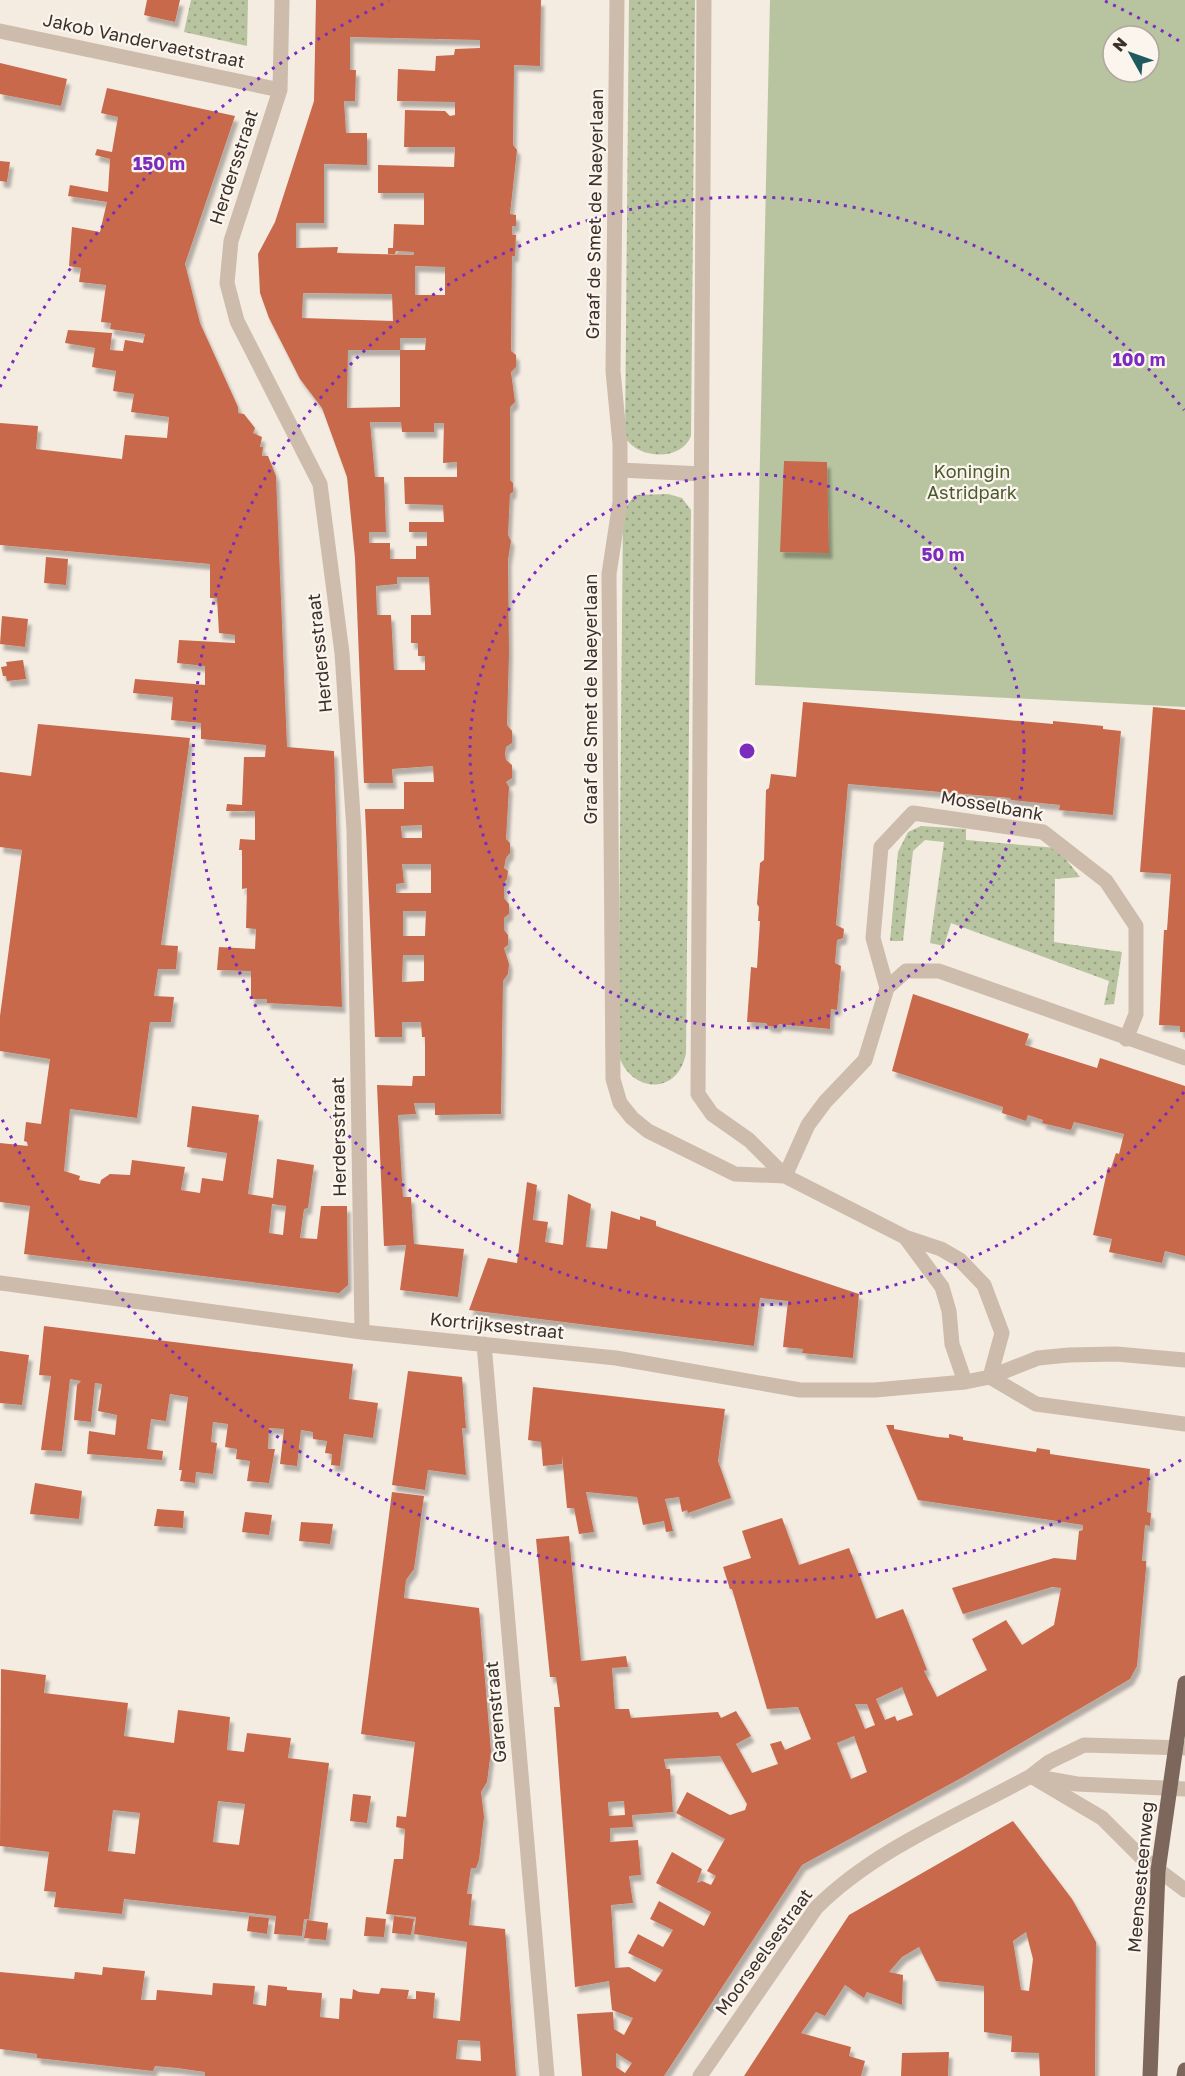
<svg xmlns="http://www.w3.org/2000/svg" width="1185" height="2076" font-family="'Golos Text',sans-serif">
	<defs>
		<pattern id="grass-dots" width="8" height="8" patternUnits="userSpaceOnUse" patternTransform="scale(1.5)"><rect width="8" height="8" fill="#b8c4a0"/><path d="M2 2h.1M6 6h.1" fill="none" stroke="#97a083" stroke-width="1.8" stroke-linecap="round"/></pattern>
		<filter id="shadow"><feDropShadow dx="3.5" dy="6" stdDeviation="1.5" flood-color="#0004"/></filter>
	</defs>
	<rect width="100%" height="100%" fill="#f4ebe1"/>
	<path fill="url(#grass-dots)" d="M191 0H248L247 46 184 32Z
		M629 0H695L691 436C681 462 637 459 625 437Z
		M668 494 682 498 691 510 686 1053C678 1097 629 1093 618 1053L623 516 625 508 635 495Z
		M921 826 966 829V840L1057 848 1080 877 1055 879 1054 942 1122 952 1114 1004 1104 1005 1109 981 951 923 944 946 930 943 944 842 925 840 913 851 903 941H890L898 852 908 832Z"/>
	<path fill="#b8c4a0" fill-rule="evenodd" d="M770 0H1185V707L755 685ZM1113 36H1149V72H1113Z"/>
	<path fill="#c8694b" fill-rule="evenodd" filter="url(#shadow)" d="M147 0H180L175 22 144 15Z
		M316 0H541L540 66 514 65V72L513 145 517 150 510 214 516 215V226H512V235H516L515 256H512L511 351 516 355V367L511 372 515 402 510 407V480L513 483V492L510 494 508 535 511 541 508 560 509 653 507 725 512 731V743L506 747 505 754 506 760 512 765V778L506 782 509 787 506 839 510 843V853L506 858 504 868 508 871 507 879 504 883V898L509 904V914L504 918V930L508 935V945L504 948 509 964 508 974 503 981 501 1114 435 1115V1103H414L416 1114 398 1115 403 1197H411L414 1244 464 1249 458 1297 400 1290 406 1245 384 1246 377 1085 412 1086 413 1076H425V1037H422L421 1022H402V1037H375L365 809H404V782H434L433 766 392 769 393 783H364L355 558 347 477 322 408 300 379 269 318 260 293 258 254 275 222 314 101ZM350 37 480 40V48L455 49 454 55 436 56 435 71 398 69 397 101 455 102V115L450 116 445 111 405 110 404 147H455L454 167 378 165V193H424V225L394 224 393 248H388V254H395L396 251 414 252V255L337 253 338 247 296 248V223H324V164L367 165V133H346L344 101H355L356 70H350ZM415 266 445 267V295H415ZM303 293 392 294 393 321 302 318ZM400 338H426L425 350H400V407L347 408 348 350H400ZM370 422H401L402 432H434V423H444L443 463 457 462V477H404L405 504 443 505 444 522H409V532H427V546H416V559H390V543H369V532H386L384 477H375ZM397 577H429L431 615H411V643H418V656H425V670H394L391 615H377L376 586 397 584ZM422 825V838H402L401 826ZM402 864H431V893H396V884L404 883ZM403 911H426L425 936H403ZM403 955H424V981L402 982Z
		M0 63 67 79 61 106 0 94Z
		M107 88 235 116 185 264 200 323 238 407V413L244 414 255 428 253 433 262 437 260 447H263L262 456H268L276 476 287 747 334 751 342 1007 267 1003V999H251V971L217 970 219 947 255 949 256 929 246 928 247 888 242 889V850H239L240 839 255 840V811H226L227 804 242 805 244 757H265L266 745 201 739V723L171 720 173 697 133 693 135 679 205 685V666L177 663 179 640 235 643V635L219 633 217 598H210V564L0 545V423L38 426 36 449 122 459 125 435 167 438 169 417 131 412 134 394 113 391 116 371 92 367 95 348 65 343 68 330 112 333 110 350 123 351 125 340 143 343 145 334 110 329 111 323 101 322 106 285 79 282 81 268 69 266 72 227 100 232 107 202 68 196 70 185 108 192 110 159 95 155 97 149 112 152 118 117 101 113Z
		M0 161 10 162 7 182 0 181Z
		M784 461 827 462 829 553 780 552Z
		M46 557 68 559 66 585 44 583Z
		M2 616 28 619 25 647 0 644Z
		M23 660 26 679 7 681 6 676H3L1 667 7 666 6 662Z
		M803 702 1053 724V721L1103 726V729L1121 731 1113 815 1059 810 1060 805 1011 800 1010 798 848 784 836 925 844 929 843 938 837 940 835 963 841 966 837 1010 831 1009 830 1029 779 1024 777 1027 768 1026 766 1023 747 1022 751 967 757 968 760 921H758L759 907 757 904 760 863 764 860 766 790 769 788 771 774 796 777Z
		M1153 707 1185 710V1032H1180V1026L1159 1025 1164 930H1167L1171 874 1140 872Z
		M38 724 190 738 161 945 178 946 176 969H158L154 996 174 997 171 1022H150L137 1118 70 1109 64 1171 80 1176 79 1180 100 1184 101 1180 110 1174 130 1175 132 1160 185 1167 181 1190 200 1193 202 1178 223 1181 227 1153 187 1147 192 1106 259 1115 248 1194 273 1198 277 1159 314 1165 308 1208 304 1209 300 1238 317 1239 321 1206H347L348 1285 339 1293 24 1254 30 1206 0 1202V1143L28 1146 27 1142 24 1141 26 1122 41 1124 50 1059 0 1051V1016L22 850 0 847V772L31 776ZM272 1204 286 1206 283 1235 269 1233Z
		M913 994 1029 1034 1025 1045 1097 1068 1100 1058 1185 1086V1256L1165 1251 1162 1263 1109 1252 1112 1239 1093 1235 1108 1167 1111 1168 1116 1153 1119 1154 1124 1134 1074 1122 1071 1130 1042 1123 1043 1120 1028 1115 1026 1121 1002 1113 1003 1107 892 1071Z
		M527 1182 537 1185 533 1220 548 1222 545 1242 563 1245 568 1194 591 1204 586 1247 607 1249 611 1211 640 1220V1216L656 1221V1226L859 1294 853 1358 802 1353 803 1349 783 1347 788 1301 760 1298 754 1346 469 1310 488 1258 517 1263Z
		M44 1326 353 1364 349 1399 378 1403 373 1438 344 1434 340 1466 331 1465 332 1454 325 1453 327 1441 313 1439V1432L301 1430 297 1466 280 1464 284 1429 269 1428 268 1449H275L269 1483 247 1481 250 1461 236 1459 237 1449 225 1447 228 1424 213 1422 211 1442 217 1443 213 1474 196 1472 195 1483 180 1481 182 1470H179L188 1397 170 1394 166 1421 151 1419 147 1449 163 1451 162 1460 87 1454 89 1431 115 1435 117 1415 98 1411 102 1384 95 1383 91 1422 74 1420 77 1385 81 1381 70 1379 62 1451 41 1450 51 1376 39 1375Z
		M0 1351 29 1355 22 1405 0 1403Z
		M408 1371 462 1377 466 1428H462L466 1475 428 1470 425 1490 392 1485Z
		M533 1387 725 1409 718 1461 731 1498 688 1513 687 1510 682 1512 679 1497 665 1499 673 1531 666 1532 664 1521 643 1525 637 1497 586 1492 594 1532 579 1534 574 1508H567L562 1455V1464L543 1466 541 1442 528 1440Z
		M886 1425H894V1429L938 1437 949 1438V1434L963 1437V1440L1036 1452 1037 1448 1050 1450V1454L1150 1469 1147 1512 1151 1513 1150 1526 1145 1525 1142 1561H1146V1568L1137 1666 1130 1679 1098 1698 963 1777 802 1865 664 2076H582L577 2014 613 2012 614 2029 624 2035 633 2018 612 2010 609 1981 575 1987 554 1707H560L556 1677H550L536 1539 569 1536 581 1661 626 1656 628 1667 612 1668 615 1709H629L631 1718 718 1712 721 1718 736 1711 751 1736 736 1744 752 1773 778 1764 770 1744 781 1741 785 1750 811 1739 798 1707 767 1709 732 1589H730L723 1567 751 1558 742 1531 782 1518 799 1565 849 1548 876 1619 903 1609 927 1670 924 1671 937 1697 987 1670 972 1639 1006 1620 1022 1645 1054 1625 1061 1588 1052 1587 963 1614 952 1588 1054 1558 1076 1560 1079 1531 1083 1530V1525L918 1500ZM902 1687 913 1715 897 1721 895 1716 885 1720 876 1699ZM855 1704H867L875 1725 865 1729ZM854 1736 867 1772 851 1779 837 1743ZM720 1756 747 1804 745 1810 730 1815 687 1792 676 1813 725 1839 707 1871 716 1876 711 1885 702 1881 697 1883 702 1869 672 1852 656 1883 711 1912 704 1926 659 1901 650 1919 673 1930 663 1947 638 1934 628 1953 663 1970 655 1982 629 1967 615 1968 611 1905 633 1903 629 1876 641 1875 638 1840 610 1842V1828L633 1827 632 1815 673 1812 670 1769H666L664 1759ZM624 1801 625 1815 609 1816 608 1802ZM616 2053 632 2063 625 2073 616 2067Z
		M35 1483 82 1491 79 1519 30 1514Z
		M392 1492 424 1496 414 1569 406 1580 404 1598 479 1608 491 1751 487 1782 481 1792 484 1817 479 1860 476 1868H471L467 1894H472L469 1925 505 1929 516 2076H205V2072L177 2068 155 2066 153 2071 37 2058V2054L0 2049V1972L74 1979 75 1972 102 1975 103 1967 145 1971 141 2000H156L157 1990 212 1995 213 1983 255 1986 253 2004 266 2006 268 1985 287 1987V1990L322 1993 320 2017 339 2019 340 1998 352 1999 353 1989 359 1992 379 1994 381 1988 409 1990 407 1999H416V1991L435 1993 433 2018 460 2021 467 1942 414 1934 416 1917 386 1914 394 1859H403L405 1829 396 1827 397 1816 406 1817 415 1742 361 1734ZM458 2040 480 2041 481 2061 456 2059Z
		M157 1509 184 1511 183 1528 154 1526Z
		M245 1512 272 1515 269 1535 242 1532Z
		M301 1522 333 1524 330 1544 299 1541Z
		M1 1669 46 1675 44 1693 128 1703 124 1736 174 1743 178 1710 230 1717 227 1750 244 1752 247 1733 291 1738 288 1758 329 1763 309 1919H304L302 1936 274 1934 276 1916 124 1899 122 1914 54 1907 56 1892 44 1891 49 1852 0 1846ZM218 1801 245 1804 239 1845 213 1842ZM113 1810 140 1813 135 1854 108 1851Z
		M353 1794 371 1796 367 1823 350 1821Z
		M1013 1821 1072 1899 1096 1942 1095 2076H1040L1039 2053 1011 2052 1012 2036 984 2032V1986L936 1981 919 1947 902 1957 889 1972 903 1975 902 2005 867 1992 864 1998 845 1985 825 2016 816 2012 801 2033 851 2047 849 2056 865 2061 861 2076H744L849 1915ZM1026 1932 1033 1959 1029 1991 1021 1990 1013 1941Z
		M249 1916 269 1918 267 1934 247 1931Z
		M394 1916 414 1919 411 1935 392 1933Z
		M366 1917 386 1919 384 1937 364 1936Z
		M307 1920 328 1923 326 1940 304 1938Z
		M949 2052 948 2076H901L902 2053Z"/>
	<g fill="none" stroke-linecap="round" stroke-linejoin="round">
		<path stroke="#cdbbac" stroke-width="15" d="M282 0 280 90 231 241 227 283 237 321 320 484 342 653 354 830 362 1332
			M617 0 613 371 620 444V502L609 574 613 1079 620 1103 632 1118 648 1131 735 1174 785 1176
			M704 0 698 1094 712 1114 749 1140 785 1176 905 1237 941 1249 960 1260 984 1285 1002 1333 990 1377
			M0 31 280 90
			M620 470 702 474
			M887 988 873 938 881 847 913 813 1043 832 1106 881 1136 926V1014L1126 1039
			M785 1176 808 1125 825 1102 865 1060 887 988 906 971H939L1185 1058
			M905 1237 942 1287 949 1311 952 1344 965 1382
			M0 1283 362 1332 616 1358 800 1390H875L965 1382 990 1377 1038 1358 1069 1355 1116 1354 1185 1360
			M484 1344 547 2076
			M990 1377 1036 1404 1185 1424
			M1031 1776 1102 1818 1141 1857 1185 1890
			M1043 1778 1077 1784 1185 1789
			M700 2076 816 1908C875 1849 958 1816 1031 1776L1049 1762 1084 1745 1185 1748"/>
		<path stroke="#7d675c" stroke-width="15" d="M1150 2076 1158 1871 1185 1683
			M1184 2076 1185 2070"/>
	</g>
	<g fill="none" stroke="#7b2cbf" stroke-width="3" stroke-dasharray="3 6">
		<circle cx="747" cy="751" r="277"/>
		<path d="M1184 1092A554 554 0 1 1 1184 410"/>
		<path d="M1181 1460A831 831 0 0 1 0 1115M0 387A831 831 0 0 1 389 1M1105 1A831 831 0 0 1 1181 42"/>
	</g>
	<g text-anchor="middle" stroke-width="4.5" stroke-linejoin="round" paint-order="stroke">
		<g font-size="18" fill="#3b302b" stroke="#fbf5ee">
			<text transform="translate(144 41) rotate(12)" y="6">Jakob Vandervaetstraat</text>
			<text transform="translate(234 167) rotate(-72)" y="6">Herdersstraat</text>
			<text transform="translate(595 214) rotate(-89)" y="6">Graaf de Smet de Naeyerlaan</text>
			<text transform="translate(320 653) rotate(-96)" y="6">Herdersstraat</text>
			<text transform="translate(591 699) rotate(-90)" y="6">Graaf de Smet de Naeyerlaan</text>
			<text transform="translate(992 806) rotate(10)" y="6">Mosselbank</text>
			<text transform="translate(339 1137) rotate(-91)" y="6">Herdersstraat</text>
			<text transform="translate(497 1326) rotate(6)" y="6">Kortrijksestraat</text>
			<text transform="translate(496 1712) rotate(-95)" y="6">Garenstraat</text>
			<text transform="translate(1141 1877) rotate(-85)" y="6">Meensesteenweg</text>
			<text transform="translate(764 1952) rotate(-54)" y="6">Moorseelsestraat</text>
		</g>
		<g font-size="18" fill="#4a5a2e" stroke="#fbf5ee">
			<text x="972" y="478">Koningin<tspan x="972" dy="21">Astridpark</tspan></text>
		</g>
	</g>
	<circle cx="747" cy="751" r="9" fill="#7b2cbf" stroke="#fbf5ee" stroke-width="3"/>
	<g font-size="18" text-anchor="middle" font-weight="bold" fill="#7b2cbf" stroke="#fbf5ee" stroke-width="4.5" stroke-linejoin="round" paint-order="stroke">
		<text x="159" y="170">150 m</text>
		<text x="1139" y="366">100 m</text>
		<text x="943" y="561">50 m</text>
	</g>
	<g transform="translate(1131 54) rotate(310)"><circle r="28" fill="#fbf5ee" stroke="#aea6a0" stroke-width="1.5"/>
	<path d="M0-4.5L10 22L0 15L-10 22Z" fill="#1f5a5e"/>
	<text y="-9" font-size="16" font-weight="bold" text-anchor="middle" fill="#3b302b">N</text>
	</g>
</svg>
